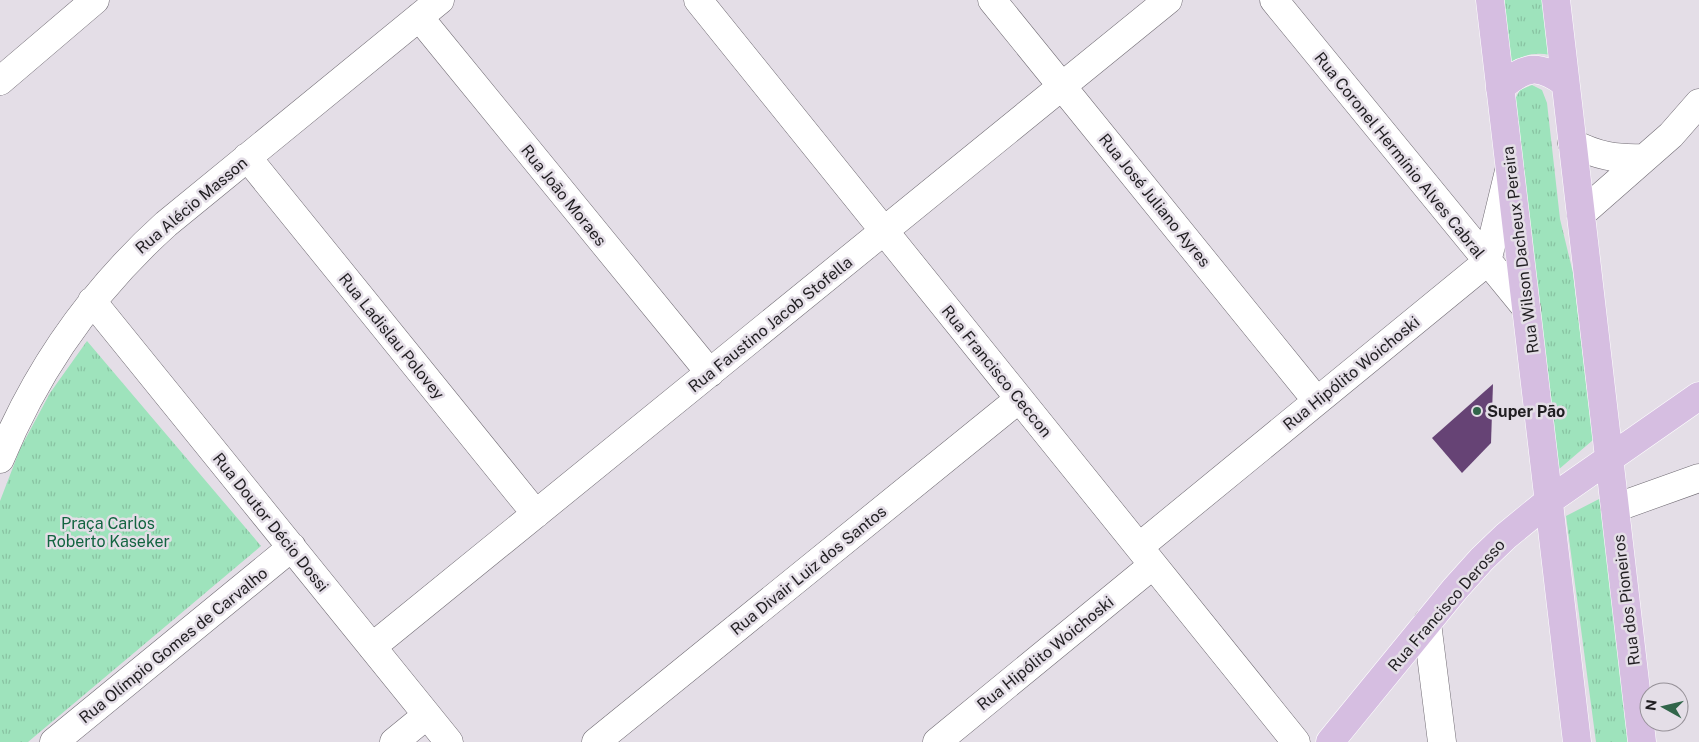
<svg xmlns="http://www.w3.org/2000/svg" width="1699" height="742" font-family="'Public Sans',sans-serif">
	<defs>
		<pattern id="grass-tufts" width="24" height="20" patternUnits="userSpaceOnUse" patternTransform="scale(1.25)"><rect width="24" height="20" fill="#9ee3bc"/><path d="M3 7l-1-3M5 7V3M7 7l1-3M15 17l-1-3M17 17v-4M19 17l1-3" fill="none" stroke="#88c2a1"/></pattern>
	</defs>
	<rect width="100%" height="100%" fill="#e4dee7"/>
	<path fill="url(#grass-tufts)" d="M1504 0H1543L1550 55C1535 52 1524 55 1511 62Z
		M1532 85 1542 90 1547 103 1560 219 1573 273 1593 440 1558 470 1514 101 1520 90Z
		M87 341 261 546 28 742H0V501L20 449 50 393Z
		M1601 498 1628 742H1596L1566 516Z"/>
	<path fill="#664375" d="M1493 384 1491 443 1462 473 1432 438Z"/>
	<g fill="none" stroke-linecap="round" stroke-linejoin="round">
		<defs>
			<path id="minor" d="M698 0 1296 742
				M992 0 1317 401
				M1274 0 1527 309
				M419 17 710 373
				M0 81 95 0
				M1572 143C1598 156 1615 159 1644 158
				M247 157 536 514
				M1581 214 1671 135 1699 103
				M92 301 449 742
				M0 459C37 369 94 289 166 224L440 0
				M1615 508 1699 478
				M1139 547 1487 262 1509 171
				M1427 623 1442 742
				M372 647 1168 0
				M54 742 292 547
				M394 742 427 715
				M596 742 1019 399
				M937 742 1153 565"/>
			<path id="major" d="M1490 0 1577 742
				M1556 0 1642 742
				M1500 88C1525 66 1538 63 1565 83
				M1330 742 1455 589 1482 559 1506 536 1550 500 1699 396"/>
		</defs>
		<use href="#minor" stroke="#716c74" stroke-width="29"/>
		<use href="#major" stroke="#fff" stroke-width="29"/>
		<use href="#minor" stroke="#fff" stroke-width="28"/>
		<use href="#major" stroke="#d6bee1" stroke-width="28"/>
	</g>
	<circle fill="#31654a" stroke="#e4dee7" stroke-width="2" cx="1477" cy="411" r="5"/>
	<g text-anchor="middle" stroke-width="5" stroke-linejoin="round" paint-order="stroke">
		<g font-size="16" fill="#201e21" stroke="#e4dee7">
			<text transform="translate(1400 155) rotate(51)" y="6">Rua Coronel Hermínio Alves Cabral</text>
			<text transform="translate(564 195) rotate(51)" y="6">Rua João Moraes</text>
			<text transform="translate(1155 200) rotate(51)" y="6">Rua José Juliano Ayres</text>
			<text transform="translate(191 205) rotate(-40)" y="6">Rua Alécio Masson</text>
			<text transform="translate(1520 250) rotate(-97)" y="6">Rua Wilson Dacheux Pereira</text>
			<text transform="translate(770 324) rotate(-39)" y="6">Rua Faustino Jacob Stofella</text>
			<text transform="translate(392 336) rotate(51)" y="6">Rua Ladislau Polovey</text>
			<text transform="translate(997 371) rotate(51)" y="6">Rua Francisco Ceccon</text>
			<text transform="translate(1351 373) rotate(-39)" y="6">Rua Hipólito Woichoski</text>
			<text transform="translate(271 522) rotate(51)" y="6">Rua Doutor Décio Dossi</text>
			<text transform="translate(808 570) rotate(-39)" y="6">Rua Divair Luiz dos Santos</text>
			<text transform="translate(1626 600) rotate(-97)" y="6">Rua dos Pioneiros</text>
			<text transform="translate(1446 605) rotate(-49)" y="6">Rua Francisco Derosso</text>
			<text transform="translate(173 645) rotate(-39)" y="6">Rua Olímpio Gomes de Carvalho</text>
			<text transform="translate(1045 653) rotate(-39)" y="6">Rua Hipólito Woichoski</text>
		</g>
		<g font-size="16" font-weight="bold" fill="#201e21" stroke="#e4dee7" text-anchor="start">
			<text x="1487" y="417">Super Pão</text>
		</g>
		<g font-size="16" fill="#136441" stroke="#e4dee7">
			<text x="108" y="529">Praça Carlos<tspan x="108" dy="18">Roberto Kaseker</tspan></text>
		</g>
	</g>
	<g transform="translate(1664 707) rotate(278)"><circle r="24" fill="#e4dee7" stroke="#969198"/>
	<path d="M0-4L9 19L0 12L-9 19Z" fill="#31654a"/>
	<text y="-8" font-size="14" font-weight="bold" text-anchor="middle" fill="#201e21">N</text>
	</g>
</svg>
